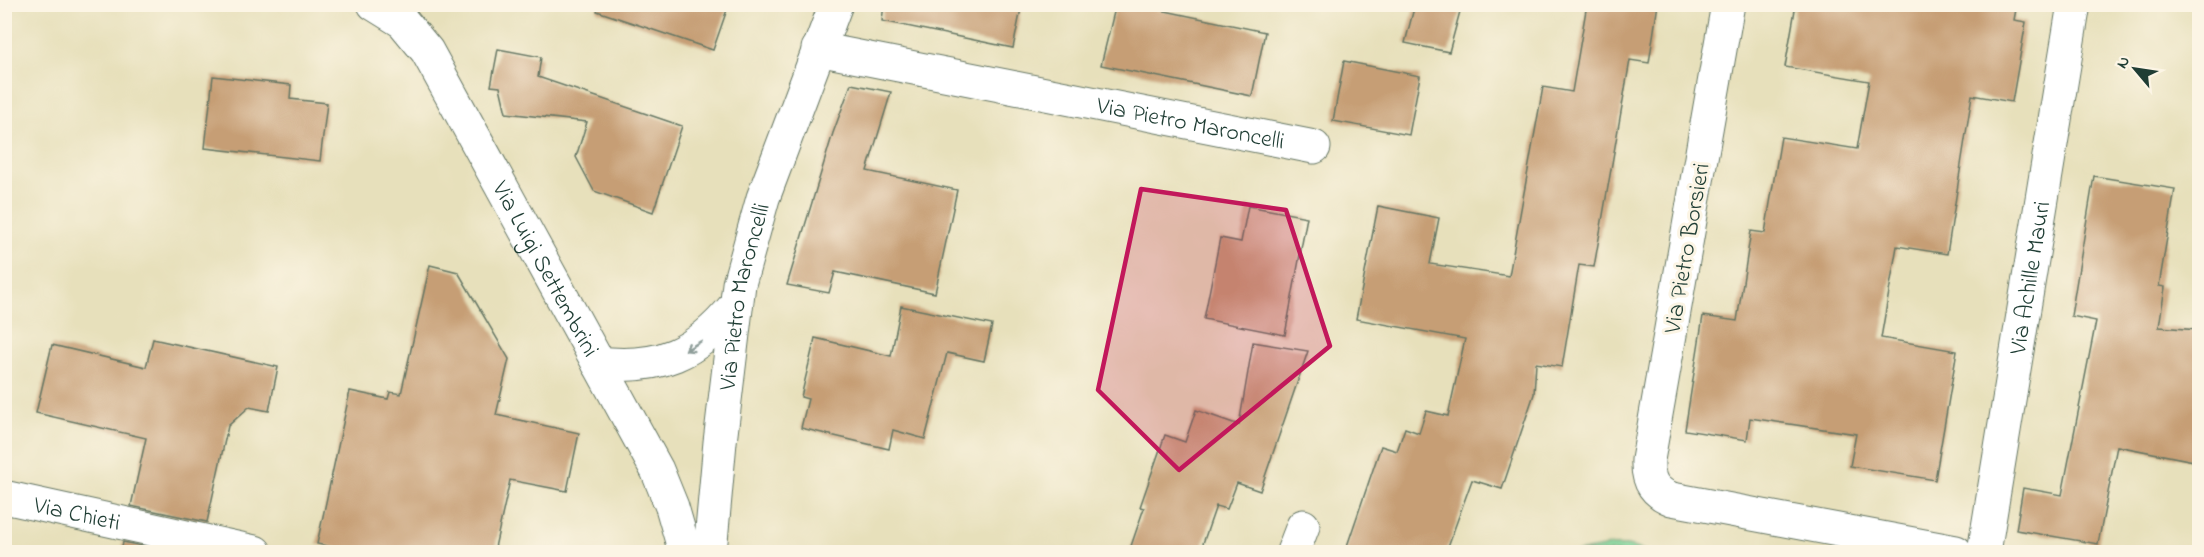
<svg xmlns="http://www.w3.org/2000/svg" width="2204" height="557" font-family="'Indie Flower',sans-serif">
	<rect width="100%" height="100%" fill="#fcf5e5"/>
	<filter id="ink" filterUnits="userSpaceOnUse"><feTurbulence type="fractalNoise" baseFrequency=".0167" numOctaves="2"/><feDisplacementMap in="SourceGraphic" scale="12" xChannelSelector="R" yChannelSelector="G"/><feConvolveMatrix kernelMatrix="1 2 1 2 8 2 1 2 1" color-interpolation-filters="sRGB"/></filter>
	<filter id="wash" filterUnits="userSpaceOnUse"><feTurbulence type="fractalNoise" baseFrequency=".008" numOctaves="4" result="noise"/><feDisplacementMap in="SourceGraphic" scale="24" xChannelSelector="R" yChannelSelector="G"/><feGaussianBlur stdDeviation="1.35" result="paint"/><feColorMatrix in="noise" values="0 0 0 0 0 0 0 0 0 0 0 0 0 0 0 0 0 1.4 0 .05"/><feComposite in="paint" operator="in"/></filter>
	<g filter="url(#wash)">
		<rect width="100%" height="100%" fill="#e7e0bb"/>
		<path fill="#83d99c" stroke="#518b68" stroke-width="1.5" d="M1610 546H1627L1649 552H1577Z"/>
		<g id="blocks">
			<path fill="#c69e74" d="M598 4H729L713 50 597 11Z
				M884 4H1022L1013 48 882 21Z
				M1116 4H1132L1265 32 1252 96 1101 65Z
				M1415 4H1462L1449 52 1405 43Z
				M1587 4H1658L1649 63 1630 60 1594 267 1579 265 1562 367 1536 363 1534 394 1502 489 1472 480 1446 552H1345L1381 446 1397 451 1405 428 1419 433 1426 411 1448 416 1465 339 1356 319 1378 206 1439 218 1430 264 1509 276 1543 87 1572 92Z
				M1796 4H2017L2014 20 2026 22 2012 102 1972 95 1947 254 1897 246 1881 338 1957 351 1935 480 1850 466 1856 434 1750 418 1747 440 1685 430 1703 316 1737 321 1751 231 1765 233 1781 137 1857 149 1869 81 1785 67Z
				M498 49 541 57 538 77 682 126 653 212 594 191 576 157 587 122 506 113 500 87 491 86Z
				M1344 61 1420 76 1409 135 1333 121Z
				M213 76 291 85 290 99 327 103 320 161 205 148Z
				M851 84 891 92 867 171 957 190 935 293 835 272 829 293 787 285 833 133Z
				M2094 176 2175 189 2159 286 2165 287 2159 327 2199 330V462L2117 446 2098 544 2016 530 2023 488 2062 495 2096 321 2071 316Z
				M1248 206 1307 217 1285 335 1204 319 1220 238 1241 242Z
				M430 265 458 272 509 359 496 415 579 433 567 491 510 480 494 552H356L317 544 350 391 388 399 390 392 401 394Z
				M901 306 992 325 984 361 947 353 925 439 893 430 889 449 801 428 808 399 801 397 815 338 891 356Z
				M153 339 278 367 269 411 249 407 228 426 207 522 131 506 146 438 36 413 52 345 146 367Z
				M1253 342 1308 351 1260 491 1237 483 1227 509 1216 506 1200 552H1129L1144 508 1140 507 1165 435 1185 442 1196 410 1239 425Z
				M123 542 170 552H121Z"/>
		</g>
	</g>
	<g filter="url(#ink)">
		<use href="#blocks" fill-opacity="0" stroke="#657663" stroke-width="1.5"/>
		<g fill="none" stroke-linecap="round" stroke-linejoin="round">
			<defs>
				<g id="minor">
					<path id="s1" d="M374 4 403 22 427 51 657 470 672 507 685 552"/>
					<path d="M1728 4 1648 460C1647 480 1653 492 1672 499L1956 552"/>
					<path id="s2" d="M818 49 1314 147"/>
					<path d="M598 363C659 370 696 354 735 306"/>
					<path id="s3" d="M4 497 255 552"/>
					<path id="s4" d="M710 552 720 442 739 284 763 198 836 4"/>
					<path d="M1293 552 1303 526"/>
					<path id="s5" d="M1984 552 2074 4"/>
				</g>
			</defs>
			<use href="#minor" stroke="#657663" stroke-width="35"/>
			<use href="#minor" stroke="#fff" stroke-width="33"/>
		</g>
		<defs><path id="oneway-shaft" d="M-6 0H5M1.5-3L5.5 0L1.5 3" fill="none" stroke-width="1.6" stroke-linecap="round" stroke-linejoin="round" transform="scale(1.5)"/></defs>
		<use stroke="#8f9e9a" href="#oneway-shaft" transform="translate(693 346) rotate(149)"/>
	</g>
	<path fill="#c2185b" fill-opacity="0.2" stroke="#c2185b" stroke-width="4.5" stroke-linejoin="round" d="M1141 189 1286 210 1330 346 1179 470 1098 390Z"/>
	<g text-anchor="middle" stroke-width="6" stroke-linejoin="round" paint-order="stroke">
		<g font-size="24" fill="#1f3d34" stroke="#fcf5e5">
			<text dy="8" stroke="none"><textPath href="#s2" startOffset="380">Via Pietro Maroncelli</textPath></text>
			<text transform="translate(1686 248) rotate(-80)" y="8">Via Pietro Borsieri</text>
			<text dy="8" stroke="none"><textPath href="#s1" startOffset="320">Via Luigi Settembrini</textPath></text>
			<text dy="8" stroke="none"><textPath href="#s5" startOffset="278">Via Achille Mauri</textPath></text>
			<text dy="8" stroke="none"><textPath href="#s4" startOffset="258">Via Pietro Maroncelli</textPath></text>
			<text dy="8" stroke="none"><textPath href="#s3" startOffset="75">Via Chieti</textPath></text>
		</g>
	</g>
	<rect width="2204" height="557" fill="none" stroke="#fcf5e5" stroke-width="24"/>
	<g transform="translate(2135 69) rotate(299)" stroke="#fcf5e5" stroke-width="4.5" paint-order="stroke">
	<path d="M0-4.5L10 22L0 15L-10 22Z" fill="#1f3d34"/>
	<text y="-9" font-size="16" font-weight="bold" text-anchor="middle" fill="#1f3d34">N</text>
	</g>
</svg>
